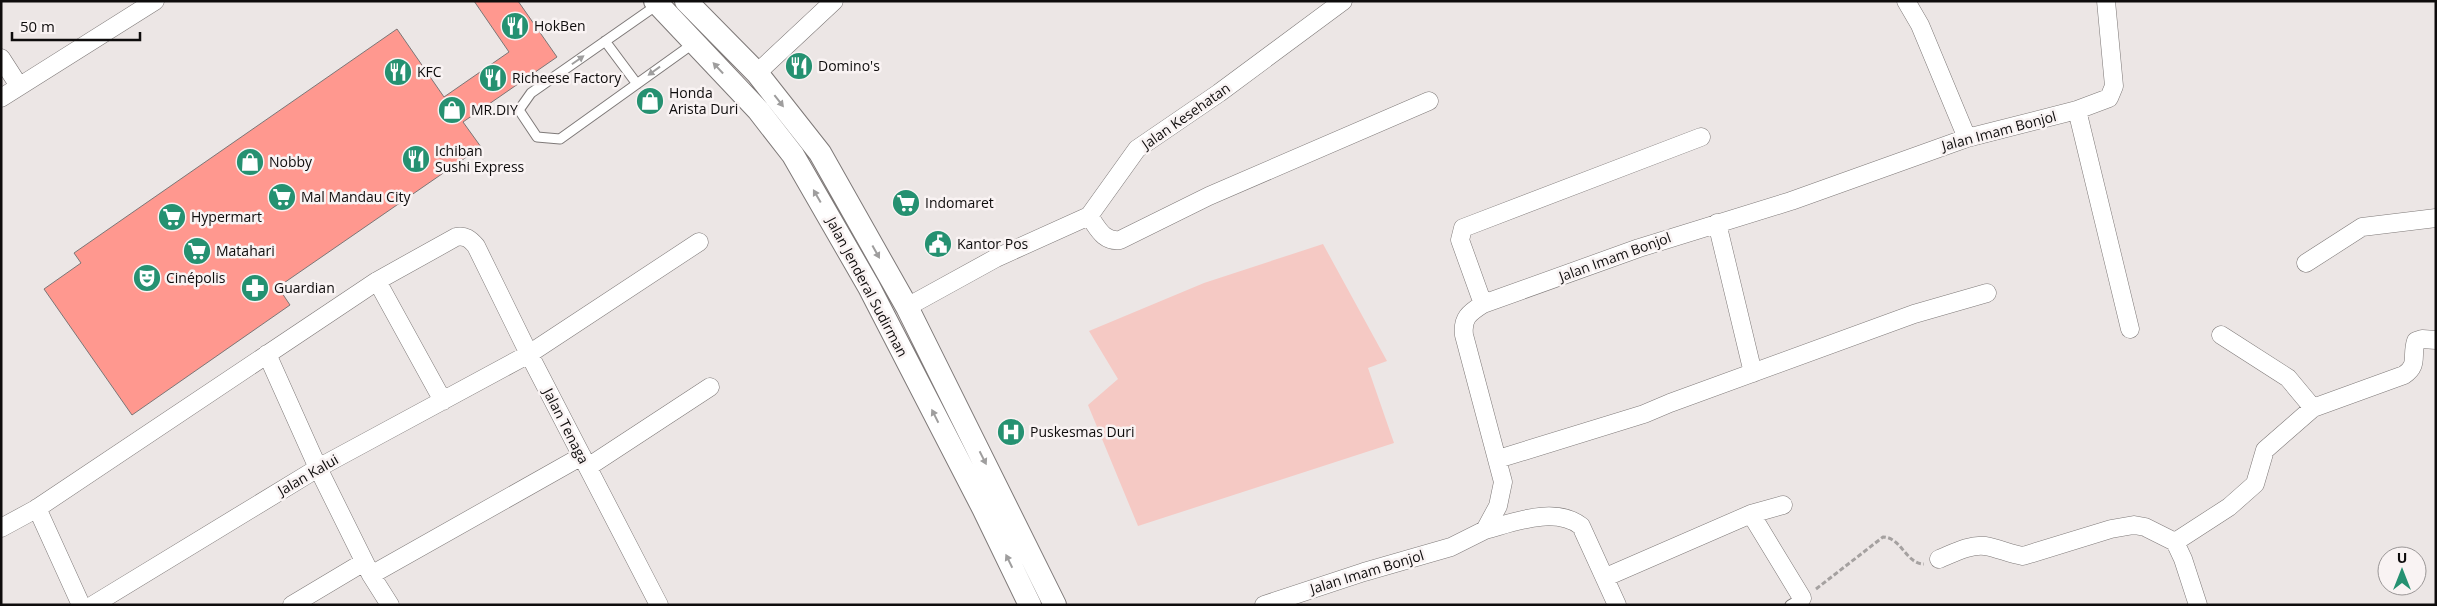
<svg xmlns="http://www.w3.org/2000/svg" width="2437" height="606" font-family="'Open Sans',sans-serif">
	<rect width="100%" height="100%" fill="#ece6e5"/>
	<path fill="#f5c9c4" d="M1323 244 1387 361 1368 368 1394 443 1138 526 1088 405 1118 379 1089 331 1204 283Z"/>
	<path fill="#ff988f" stroke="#7b7676" d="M474 1H518L557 57 463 122 481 147 278 287 290 305 132 415 44 289 81 263 74 253 397 29 444 97 509 52Z"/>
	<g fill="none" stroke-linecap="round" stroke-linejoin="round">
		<defs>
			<path id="service" d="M657 5 531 93 519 110 537 137 560 139 694 43
				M605 41 637 84
				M1790 605 1802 598"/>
			<path id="minor" d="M1906 1 1920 25 1967 138
				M1 58 19 86
				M757 73 834 1
				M1 98 155 1
				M2077 110 2130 329
				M1089 216C1098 228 1103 242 1120 240L1209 196 1429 101
				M1717 223 1753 373
				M2306 263 2362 227 2436 218
				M377 281 443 401
				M1483 304 1460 240 1463 228 1701 137
				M907 307 996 258 1089 216 1137 149 1219 93 1343 1
				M2221 335 2288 378 2313 408
				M267 354 318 468 371 575 390 605
				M1498 459 1644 414 1670 403 1914 314 1987 293
				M588 467 710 387
				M37 508 81 605
				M1751 514 1802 598
				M1 528 36 509 377 281 456 237C465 235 470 239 476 246L529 354 659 605
				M1485 530C1515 522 1555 506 1581 526L1617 605
				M2175 542 2229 507 2255 484 2265 450 2313 408 2404 375C2419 365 2411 356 2416 341L2422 339 2436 340
				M1939 559C1952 554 1970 544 1985 546 1998 548 2010 554 2023 556L2111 529 2134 525 2145 527 2175 542 2183 559 2198 605
				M371 575 582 456
				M1606 577 1751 514 1783 505
				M93 605 318 468 529 354 699 242
				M292 605 364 562
				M1264 605 1364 572 1451 547 1485 530 1498 506 1503 482 1464 335C1462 318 1469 313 1483 304L1639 248 1791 201 1967 138 2077 110 2109 98 2114 86 2106 1"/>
			<path id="tertiary" d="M655 1 758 110 793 155 869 287 983 508 1030 605
				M686 1 757 73 820 153 907 307 1055 605"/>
		</defs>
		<use href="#service" stroke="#7e7978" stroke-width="11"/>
		<use href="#minor" stroke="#7e7978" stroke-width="19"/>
		<use href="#tertiary" stroke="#7e7978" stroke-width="24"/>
		<path stroke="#a5a1a0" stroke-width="3" stroke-dasharray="5 2.5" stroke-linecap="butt" d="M1816 589 1883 537C1901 537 1906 564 1924 564"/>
		<use href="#service" stroke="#fff" stroke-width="9"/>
		<use href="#minor" stroke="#fff" stroke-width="18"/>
		<use href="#tertiary" stroke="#fff" stroke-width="22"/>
	</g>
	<defs><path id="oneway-solid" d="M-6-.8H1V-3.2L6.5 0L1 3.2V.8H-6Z" transform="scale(1.25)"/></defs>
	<g fill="#9f9e9e">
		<use href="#oneway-solid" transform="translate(578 60) rotate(-35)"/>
		<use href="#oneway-solid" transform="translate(718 68) rotate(-133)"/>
		<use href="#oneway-solid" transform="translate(654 71) rotate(144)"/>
		<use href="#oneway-solid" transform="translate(779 101) rotate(52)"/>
		<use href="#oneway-solid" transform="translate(817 196) rotate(-120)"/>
		<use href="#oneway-solid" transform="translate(876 252) rotate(61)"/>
		<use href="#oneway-solid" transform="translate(935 416) rotate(-117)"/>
		<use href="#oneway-solid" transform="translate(983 458) rotate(63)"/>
		<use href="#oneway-solid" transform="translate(1009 561) rotate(-116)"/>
	</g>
	<defs>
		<symbol id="restaurant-disc" viewBox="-11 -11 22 22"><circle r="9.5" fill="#259171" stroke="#f9f3f3"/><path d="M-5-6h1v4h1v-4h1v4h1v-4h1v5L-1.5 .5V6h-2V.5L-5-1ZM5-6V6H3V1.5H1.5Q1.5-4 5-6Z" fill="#fff"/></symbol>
		<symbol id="shop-disc" viewBox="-11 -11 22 22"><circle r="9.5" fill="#259171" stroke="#f9f3f3"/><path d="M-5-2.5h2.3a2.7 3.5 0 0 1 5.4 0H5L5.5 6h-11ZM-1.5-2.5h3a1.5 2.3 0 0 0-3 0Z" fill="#fff"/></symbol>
		<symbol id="supermarket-disc" viewBox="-11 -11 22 22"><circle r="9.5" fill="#259171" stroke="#f9f3f3"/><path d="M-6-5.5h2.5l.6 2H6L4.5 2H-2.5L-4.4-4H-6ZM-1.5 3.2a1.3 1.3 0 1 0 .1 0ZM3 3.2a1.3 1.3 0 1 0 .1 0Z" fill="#fff"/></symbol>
		<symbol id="civic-disc" viewBox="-11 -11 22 22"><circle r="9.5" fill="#259171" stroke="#f9f3f3"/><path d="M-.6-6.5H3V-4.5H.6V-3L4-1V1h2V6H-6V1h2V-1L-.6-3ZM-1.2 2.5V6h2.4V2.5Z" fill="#fff"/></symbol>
		<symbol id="theatre-disc" viewBox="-11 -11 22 22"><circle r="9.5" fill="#259171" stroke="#f9f3f3"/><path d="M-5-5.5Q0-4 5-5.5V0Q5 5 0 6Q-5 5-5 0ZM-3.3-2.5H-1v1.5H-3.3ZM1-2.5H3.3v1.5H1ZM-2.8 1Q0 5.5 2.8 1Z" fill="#fff"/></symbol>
		<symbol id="pharmacy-disc" viewBox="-11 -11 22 22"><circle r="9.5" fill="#259171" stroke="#f9f3f3"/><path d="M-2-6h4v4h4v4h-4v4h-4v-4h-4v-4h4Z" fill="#fff"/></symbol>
		<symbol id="hospital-disc" viewBox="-11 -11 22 22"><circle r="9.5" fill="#259171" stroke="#f9f3f3"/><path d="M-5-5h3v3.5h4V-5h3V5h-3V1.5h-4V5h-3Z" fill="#fff"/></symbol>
	</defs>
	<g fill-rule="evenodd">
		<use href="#restaurant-disc" x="499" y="10" width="32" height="32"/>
		<use href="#restaurant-disc" x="783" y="50" width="32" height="32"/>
		<use href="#restaurant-disc" x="382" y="56" width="32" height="32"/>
		<use href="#restaurant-disc" x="477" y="62" width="32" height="32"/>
		<use href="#shop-disc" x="634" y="85" width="32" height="32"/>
		<use href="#shop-disc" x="436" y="94" width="32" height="32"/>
		<use href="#restaurant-disc" x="400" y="143" width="32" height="32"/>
		<use href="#shop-disc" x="234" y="146" width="32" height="32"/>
		<use href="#supermarket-disc" x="266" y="181" width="32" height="32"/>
		<use href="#supermarket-disc" x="890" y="187" width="32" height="32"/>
		<use href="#supermarket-disc" x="156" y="201" width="32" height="32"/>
		<use href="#civic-disc" x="922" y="228" width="32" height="32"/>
		<use href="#supermarket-disc" x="181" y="235" width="32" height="32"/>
		<use href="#theatre-disc" x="131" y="262" width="32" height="32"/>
		<use href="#pharmacy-disc" x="239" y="272" width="32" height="32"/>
		<use href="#hospital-disc" x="995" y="416" width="32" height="32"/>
	</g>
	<g text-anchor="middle" stroke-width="5" stroke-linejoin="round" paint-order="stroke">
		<g font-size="14" fill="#0e0c0c" stroke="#f9f3f3" text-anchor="start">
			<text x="534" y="31">HokBen</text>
			<text x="818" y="71">Domino's</text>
			<text x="417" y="77">KFC</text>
			<text x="512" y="83">Richeese Factory</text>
			<text x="669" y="98">Honda<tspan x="669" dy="16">Arista Duri</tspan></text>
			<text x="471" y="115">MR.DIY</text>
			<text x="435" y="156">Ichiban<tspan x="435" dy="16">Sushi Express</tspan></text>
			<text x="269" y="167">Nobby</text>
			<text x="301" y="202">Mal Mandau City</text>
			<text x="925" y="208">Indomaret</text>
			<text x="191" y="222">Hypermart</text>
			<text x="957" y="249">Kantor Pos</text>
			<text x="216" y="256">Matahari</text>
			<text x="166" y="283">Cinépolis</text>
			<text x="274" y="293">Guardian</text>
			<text x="1030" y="437">Puskesmas Duri</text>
		</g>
		<g font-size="14" fill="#0e0c0c" stroke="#f9f3f3">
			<text transform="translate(1186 116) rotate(-35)" y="5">Jalan Kesehatan</text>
			<text transform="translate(1999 131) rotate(-15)" y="5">Jalan Imam Bonjol</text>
			<text transform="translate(1615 257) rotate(-20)" y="5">Jalan Imam Bonjol</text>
			<text transform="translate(867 287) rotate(62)" y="5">Jalan Jenderal Sudirman</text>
			<text transform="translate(566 426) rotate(63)" y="5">Jalan Tenaga</text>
			<text transform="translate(308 475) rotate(-30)" y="5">Jalan Kalui</text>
			<text transform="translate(1367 572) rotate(-17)" y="5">Jalan Imam Bonjol</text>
		</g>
	</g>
	<rect width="2437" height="606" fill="none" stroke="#0e0c0c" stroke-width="5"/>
	<g transform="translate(2402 571)"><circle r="24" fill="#f9f3f3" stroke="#9b9797"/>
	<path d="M0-4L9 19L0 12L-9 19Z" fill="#259171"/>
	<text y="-8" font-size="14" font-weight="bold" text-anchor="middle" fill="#0e0c0c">U</text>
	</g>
	<path d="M12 32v8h128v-8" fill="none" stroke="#0e0c0c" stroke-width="2.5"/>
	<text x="20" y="32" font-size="15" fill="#0e0c0c" stroke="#f9f3f3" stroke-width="4" paint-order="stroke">50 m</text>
</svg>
